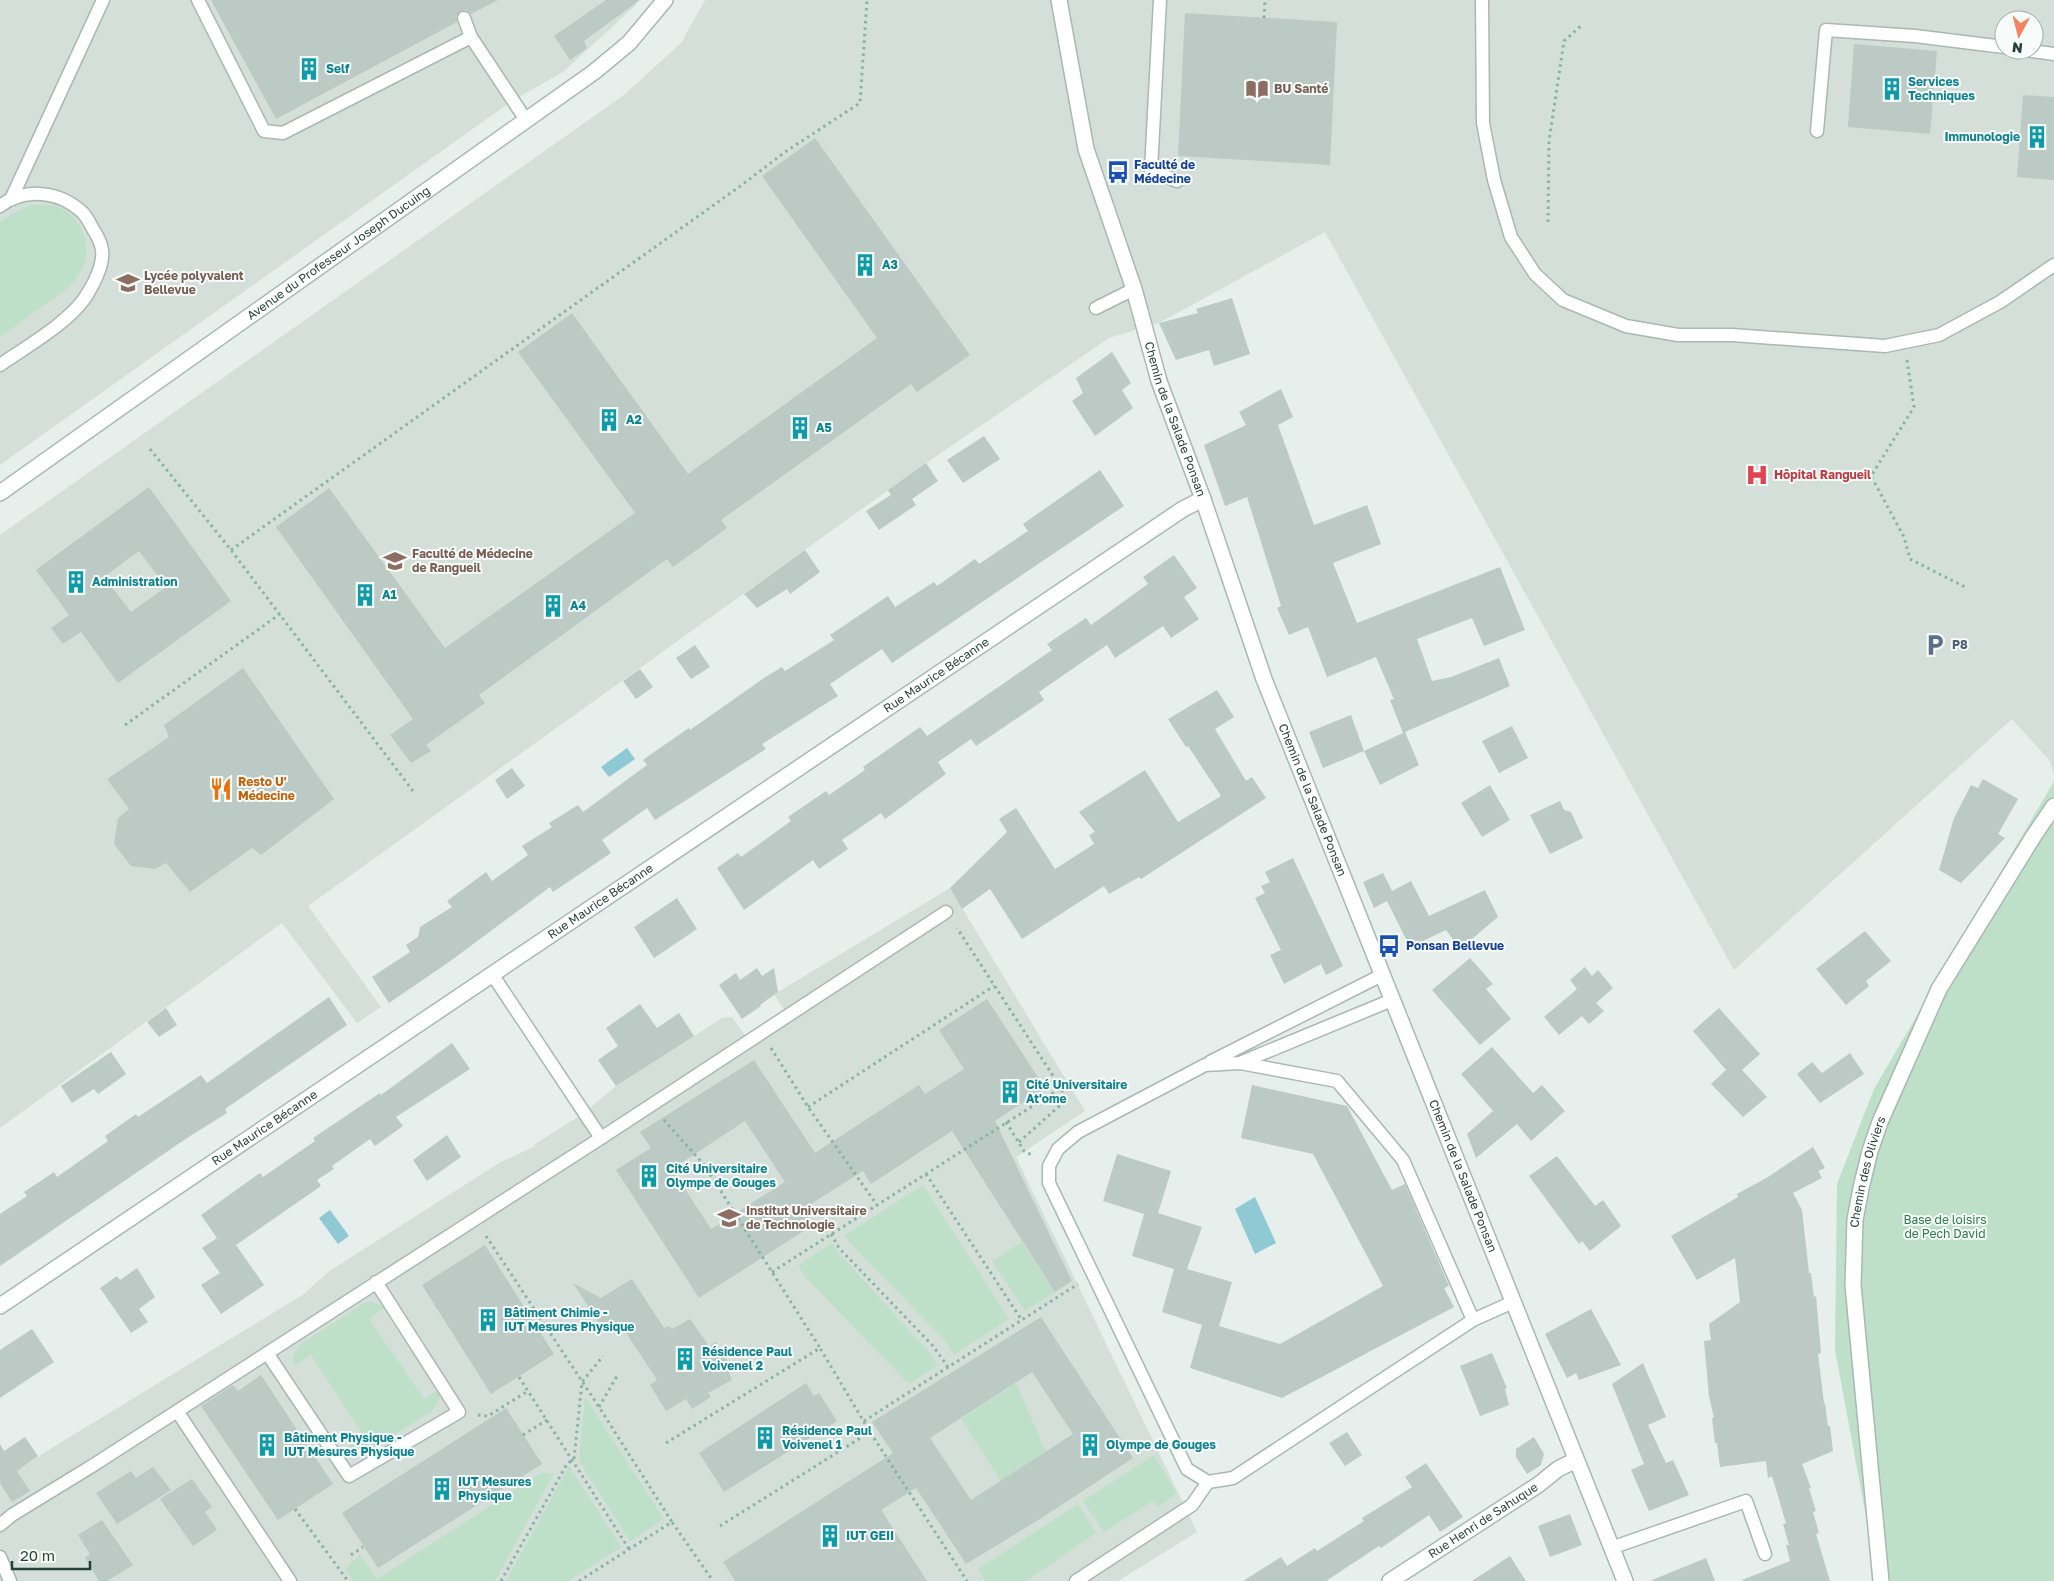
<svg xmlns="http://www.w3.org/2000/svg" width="2054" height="1581" font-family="'Golos Text',sans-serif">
	<rect width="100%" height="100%" fill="#e6efeb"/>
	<path fill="#d4dfda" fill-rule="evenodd" d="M0 0H638L635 6 563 72 512 101 0 465Z
		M705 0H2054V775L2050 761 2012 719 1734 970 1325 232 1159 323 1109 338 919 468 308 906 381 1007 357 1023 282 923 0 1128V535L624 95 681 43ZM2004 20H2034V50H2004Z
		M950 888 1085 1111 1016 1157 1197 1532 1118 1581H0V1482L47 1451 304 1294 328 1272 499 1163 535 1146V1144L584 1113 616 1086 722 1018 732 1017 746 1037 785 1011 774 994 778 992Z"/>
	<path fill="#bfe0c8" d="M31 205C39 205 48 204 55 206 66 209 73 216 79 225 93 248 86 270 68 288L0 337V222L13 213Z
		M2054 781V1581H1878L1835 1350 1837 1184 1874 1089Z
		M923 1185 1009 1319 954 1355 947 1343 849 1242 845 1235Z
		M1022 1242 1055 1292 1025 1311 992 1261Z
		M832 1243 837 1251 930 1353 938 1365 909 1384 806 1278 798 1265Z
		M366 1302H373L386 1307 369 1319 424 1399 439 1389C441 1399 439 1403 432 1411L368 1452 361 1453 347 1447 364 1437 311 1355 294 1366C292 1358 294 1353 298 1346Z
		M1016 1383 1046 1452 1001 1481 961 1419Z
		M585 1397 664 1519 630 1541 579 1461Z
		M1154 1455 1176 1492 1175 1495 1158 1507 1153 1501 1104 1532 1083 1501Z
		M569 1466 621 1547 568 1581H506Z
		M541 1473H554L495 1581H353L345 1569 360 1555 377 1579Z
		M1078 1504 1096 1533 1026 1581H985L978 1569Z"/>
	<path fill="#8ec9d4" d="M627 748 635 759 609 777 601 767Z
		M1255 1197 1276 1243 1255 1254 1235 1209Z
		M330 1210 349 1236 338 1244 319 1218Z"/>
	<path fill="#bbcac4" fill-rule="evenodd" d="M211 0H498L471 14 466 10 461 11 456 16 457 22 276 119Z
		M606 0H640L584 41 587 48 570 60 554 36Z
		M1185 13 1337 22 1330 165 1178 156Z
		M1854 44 1937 51 1930 134 1848 127Z
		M2023 95 2054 97V180L2017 177Z
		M815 138 970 355 917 392 911 384 721 520 727 528 673 567 667 559 479 695 485 703 426 745 431 751 411 763 390 735 413 719 276 527 329 488 445 648 635 513 518 352 572 313 688 474 877 338 762 176Z
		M1232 298 1250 354 1214 366 1209 350 1176 360 1159 323 1198 313 1196 309Z
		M1112 352 1131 383 1122 390 1133 408 1095 436 1072 401 1083 393 1076 378Z
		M1281 389 1293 417 1278 425 1314 525 1367 505 1381 544 1333 563 1357 623 1500 567 1525 630 1484 646 1472 618 1417 639 1432 681 1451 677 1499 658 1510 686 1405 732 1419 765 1380 785 1364 751 1403 733 1390 700 1394 699 1376 657 1327 677 1308 627 1289 635 1277 608 1281 606 1247 497 1225 506 1204 445 1246 425 1239 412Z
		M984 436 1000 459 963 483 947 460Z
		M926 463 938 481 912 499 916 505 879 530 866 511 891 495 888 490Z
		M1100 470 1124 506 892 663 882 649 830 684 838 696 762 744 766 749 655 820 647 808 602 840 611 853 553 892 550 887 449 962 389 1003 372 977 410 952 406 945 418 937 420 927 452 907 447 901 486 872 492 881 528 855 522 846 552 827 549 823 578 805 583 812 647 765 643 760 651 754 689 728 690 730 767 676 782 667 785 671 834 640 830 635 888 596 895 607 934 582 937 586 975 559 979 564 1028 531 1023 524Z
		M149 487 231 601 118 683 81 632 63 644 51 628 69 615 36 570ZM139 551 166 587 131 612 104 577Z
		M805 550 820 572 790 594 787 589 757 608 744 594Z
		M1174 555 1197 588 1184 597 1199 619 1171 638 1163 626 1115 658 1107 645 1039 692 1044 700 976 746 971 739 938 762 946 774 885 819 881 813 842 840 848 849 819 869 813 860 744 910 717 868 738 853 741 857 791 821 788 817 826 791 829 795 865 770 863 767 920 727 927 736 1052 650 1047 644 1086 618 1091 625 1148 584 1143 577Z
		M695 645 710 667 691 679 676 658Z
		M243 668 334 799 261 855 252 848 190 892 166 863 155 869 131 866 114 844 118 818 129 809 107 779 169 737 164 725Z
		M640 669 653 687 636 699 623 681Z
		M1217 690 1234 717 1215 729 1246 781 1252 777 1266 798 1141 879 1139 877 1109 894 1104 886 1022 939 990 889 962 909 950 888 1007 832 999 819 1016 808 1055 869 1094 844 1089 835 1095 832 1079 812 1145 770 1178 822 1221 796 1188 746 1186 747 1168 719Z
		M1351 715 1364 751 1323 768 1309 732Z
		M1512 726 1528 758 1499 773 1482 741Z
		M512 768 525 786 507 799 495 780Z
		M1983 779 2018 799 1998 834 2005 838 1961 883 1939 870 1954 818 1971 785 1978 788Z
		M1490 785 1510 820 1482 837 1461 803Z
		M1560 801 1564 810 1571 812 1583 838 1550 854 1530 815Z
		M1293 858 1343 966 1326 975 1321 964 1284 984 1270 955 1281 950 1255 898 1265 893 1261 886 1270 882 1265 872Z
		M1383 873 1392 891 1411 881 1429 916 1485 890 1498 917 1460 949 1446 930 1410 947 1387 901 1374 908 1363 882Z
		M677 898 697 929 654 958 634 927Z
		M1865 931 1891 961 1866 981 1869 986 1846 1005 1816 969Z
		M1470 958 1493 984 1486 989 1511 1019 1480 1045 1432 990Z
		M1585 967 1592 976 1598 970 1613 988 1596 1003 1604 1011 1589 1024 1582 1016 1559 1035 1544 1017 1577 989 1570 980Z
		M757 968 762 976 774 968 778 992 760 1005 761 1006 742 1019 719 985 736 973 740 980Z
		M329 997 347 1025 225 1109 227 1113 187 1138 0 1266V1214L27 1196 24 1192 54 1172 57 1177 108 1141 105 1136 136 1114 138 1117 201 1075 207 1083Z
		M987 999 1045 1088 995 1121 1072 1281 1055 1292 952 1131 871 1184 863 1171 803 1209 813 1225 699 1298 616 1170 651 1148 640 1132 754 1060 815 1153 919 1085 925 1094 964 1069 939 1030ZM745 1121 785 1182 711 1229 672 1169Z
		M640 1004 657 1028 679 1013 694 1036 616 1086 598 1060 618 1046 606 1028Z
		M166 1008 177 1025 159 1037 147 1022Z
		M1719 1008 1760 1054 1742 1070 1767 1097 1743 1117 1711 1084 1726 1070 1693 1031Z
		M452 1043 470 1069 396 1117 403 1126 375 1146 370 1139 332 1166 334 1169 317 1180 321 1186 236 1245 264 1285 221 1314 201 1285 220 1273 202 1248 217 1238 201 1215 260 1173 263 1177 315 1141 313 1138 380 1093 381 1095Z
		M1492 1047 1533 1093 1542 1085 1565 1111 1531 1141 1517 1124 1476 1158 1467 1134 1493 1111 1461 1074Z
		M111 1052 126 1074 98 1094 94 1089 72 1103 61 1086Z
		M1850 1053 1864 1074 1820 1103 1797 1074 1812 1062 1822 1073Z
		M1252 1085 1347 1106 1392 1190 1405 1184 1449 1286 1444 1288 1454 1307 1282 1398 1190 1368 1202 1325 1162 1312 1174 1269 1132 1256 1144 1214 1103 1201 1117 1154 1171 1171 1158 1213 1202 1227 1187 1269 1232 1282 1219 1326 1280 1344 1383 1286 1313 1154 1241 1138Z
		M447 1135 461 1157 427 1181 413 1160Z
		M1813 1147 1825 1168 1818 1171 1822 1178 1793 1193 1802 1210 1809 1273H1811L1814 1297 1816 1296 1821 1353 1818 1354 1824 1403H1825L1828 1426H1830L1833 1451 1802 1464 1811 1488H1809L1816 1511 1813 1512 1819 1533 1816 1534 1830 1581H1742V1580L1790 1561 1786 1545H1789L1783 1524 1786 1523 1772 1476 1768 1478 1766 1461 1720 1467 1717 1443H1715L1712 1418H1714L1709 1396 1704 1341 1711 1340 1709 1324 1740 1302 1735 1258 1697 1280 1671 1236 1738 1197 1737 1194 1768 1177Z
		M1557 1156 1595 1206 1603 1200 1621 1226 1590 1251 1582 1241 1579 1244 1529 1176Z
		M485 1245 554 1354 491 1394 422 1285Z
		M137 1268 155 1297 139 1309 148 1322 131 1333 100 1288 117 1276 120 1280Z
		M632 1279 664 1328 669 1326 672 1329 690 1319 709 1346 716 1342 732 1368 728 1370 732 1380 708 1393 711 1397 692 1409 686 1399 666 1411 650 1385 657 1380 619 1322 604 1331 573 1283 601 1298Z
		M1591 1309 1621 1365 1579 1380 1576 1373 1567 1378 1545 1334Z
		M1041 1317 1133 1458 1040 1519 966 1564 916 1488 881 1510 927 1581H735L723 1562 893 1453 872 1422ZM1032 1372 1073 1434 971 1500 930 1438Z
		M32 1329 54 1362 0 1398V1350Z
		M1492 1353 1507 1388 1505 1389 1509 1405 1480 1416 1460 1366Z
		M1643 1363 1666 1417 1648 1425 1666 1463 1673 1460 1689 1495 1649 1511 1631 1470 1644 1464 1612 1384Z
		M261 1375 333 1484 278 1520 201 1406 233 1385 238 1391Z
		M806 1383 814 1396 819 1393 837 1421 724 1492 699 1453Z
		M506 1408 542 1464 378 1568 342 1513Z
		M1347 1432 1362 1455 1345 1466 1329 1443Z
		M25 1437 38 1456 17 1471 30 1491 12 1502 0 1483V1444L4 1451Z
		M1534 1437 1544 1454 1541 1465 1527 1474 1516 1457V1449Z
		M1426 1463 1463 1517 1440 1532 1429 1515 1381 1548 1379 1546 1326 1581H1243L1281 1557 1287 1566 1315 1548 1317 1551 1364 1521 1362 1518 1412 1487 1405 1477Z
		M153 1467 171 1490 117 1524 96 1493 131 1471 136 1478Z
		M192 1479 212 1507 205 1512 217 1530 193 1546 160 1499Z
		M1570 1514 1582 1545 1550 1557 1538 1526Z
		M102 1520 133 1565 107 1581H99L85 1558 90 1554 78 1535Z
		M1510 1556 1526 1581H1472Z
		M1706 1558 1715 1581H1652V1580Z"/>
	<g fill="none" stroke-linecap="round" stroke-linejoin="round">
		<defs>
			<path id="service" d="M198 0 264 131 283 133 471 37
				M1160 0 1151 170 1177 181
				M1482 0 1483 123 1494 180 1511 237 1535 274 1563 300 1626 326 1678 335H1732L1885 346 1939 335 2000 302 2054 265
				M464 18 471 37 526 120
				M2025 50 2054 54
				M1817 131 1826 30 1915 36 2004 47
				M12 197 103 0
				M0 206C25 187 60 191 83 213 87 217 90 224 93 229 97 235 101 243 102 250 104 263 95 282 88 293 73 320 26 347 0 365
				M1096 308 1134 289
				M492 974 601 1138
				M1210 1062 1382 975
				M1242 1062 1392 1000
				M1473 1320 1403 1160 1337 1081 1240 1063 1205 1065 1078 1132 1058 1149 1049 1166V1183L1187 1469 1208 1482 1233 1478 1473 1320 1513 1302
				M267 1353 349 1476 459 1412 376 1282
				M177 1411 290 1581
				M0 1525 12 1515 92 1466 601 1138 946 912
				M1611 1548 1746 1501 1765 1554
				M0 1557 10 1581
				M1076 1581 1192 1505 1208 1482"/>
			<g id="minor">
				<path id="s1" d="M0 1306 1183 509 1203 499"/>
				<path id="s2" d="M1390 1581 1538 1485 1558 1469 1576 1460"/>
				<path id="s3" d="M1881 1581 1853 1285 1855 1220 1861 1188 1870 1151 1880 1122 1939 989 2033 837 2054 806"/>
			</g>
			<g id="tertiary">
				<path id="s4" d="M1059 0 1086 149 1134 289 1159 381 1203 499 1264 679 1625 1581"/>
				<path id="s5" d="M0 493 594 72 629 43 665 0"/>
			</g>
		</defs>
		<use href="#service" stroke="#a8b8b2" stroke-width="15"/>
		<use href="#minor" stroke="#a8b8b2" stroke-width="18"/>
		<use href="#tertiary" stroke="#a8b8b2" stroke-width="18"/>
		<path stroke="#86b3a5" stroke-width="3" stroke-dasharray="2.5 4" stroke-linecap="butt" d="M1264 18 1265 0
			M1548 222 1549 141 1564 41 1582 25
			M1907 360 1914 407 1871 476 1904 537 1910 559 1967 588
			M150 449 231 550 413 791
			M231 550 739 187 785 152 860 103 867 0
			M125 725 280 614
			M771 1048 808 1107 877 1205
			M808 1107 994 986
			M664 1120 705 1166 820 1348
			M1006 1122 1024 1151 1034 1156
			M1019 1142 1066 1100 1061 1088
			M926 1174 1021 1319
			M831 1234 839 1248 933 1346 948 1367
			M486 1236 599 1407 672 1522
			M772 1272 1061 1088 957 928
			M519 1377 629 1549
			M599 1407 617 1376
			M478 1415 488 1416 528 1391
			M864 1421 1078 1284
			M523 1435 547 1420
			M666 1443 820 1348 870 1432 967 1581
			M295 1509 348 1581
			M720 1526 870 1432
			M351 1555 363 1547
			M501 1581 567 1464 574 1459 582 1382 603 1356
			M579 1581 672 1522 713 1581"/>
		<use href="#service" stroke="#fff" stroke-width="12"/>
		<use href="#minor" stroke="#fff" stroke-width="15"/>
		<use href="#tertiary" stroke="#fff" stroke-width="15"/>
	</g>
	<defs>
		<symbol id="building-bare" viewBox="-9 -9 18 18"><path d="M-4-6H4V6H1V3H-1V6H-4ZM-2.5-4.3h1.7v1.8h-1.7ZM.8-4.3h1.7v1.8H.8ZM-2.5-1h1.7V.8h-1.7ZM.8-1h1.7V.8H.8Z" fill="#0f9aa8" stroke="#f7fbf9" stroke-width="2.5" paint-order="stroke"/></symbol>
		<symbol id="library-bare" viewBox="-9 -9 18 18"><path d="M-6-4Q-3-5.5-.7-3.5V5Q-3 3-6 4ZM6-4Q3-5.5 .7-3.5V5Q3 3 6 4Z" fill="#8d6e63" stroke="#f7fbf9" stroke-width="2.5" paint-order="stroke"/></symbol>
		<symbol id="bus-bare" viewBox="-9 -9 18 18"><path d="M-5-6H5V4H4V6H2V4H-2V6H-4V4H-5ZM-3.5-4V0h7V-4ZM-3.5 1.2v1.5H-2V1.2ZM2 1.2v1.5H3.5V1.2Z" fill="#1a4fb4" stroke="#f7fbf9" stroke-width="2.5" paint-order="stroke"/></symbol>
		<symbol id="school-bare" viewBox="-9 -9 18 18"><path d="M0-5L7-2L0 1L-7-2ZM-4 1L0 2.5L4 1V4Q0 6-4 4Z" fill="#8d6e63" stroke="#f7fbf9" stroke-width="2.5" paint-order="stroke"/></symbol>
		<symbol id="hospital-bare" viewBox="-9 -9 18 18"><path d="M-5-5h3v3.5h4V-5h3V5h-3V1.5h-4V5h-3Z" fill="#e0444e" stroke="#f7fbf9" stroke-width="2.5" paint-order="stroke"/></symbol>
		<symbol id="university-bare" viewBox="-9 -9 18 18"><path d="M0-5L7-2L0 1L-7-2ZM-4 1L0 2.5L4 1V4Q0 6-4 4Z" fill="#8d6e63" stroke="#f7fbf9" stroke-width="2.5" paint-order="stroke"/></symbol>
		<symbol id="parking-bare" viewBox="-9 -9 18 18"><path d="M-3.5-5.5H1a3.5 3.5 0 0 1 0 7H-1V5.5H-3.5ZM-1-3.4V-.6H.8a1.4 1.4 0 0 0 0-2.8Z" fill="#5c6f8a" stroke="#f7fbf9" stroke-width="2.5" paint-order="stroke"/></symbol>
		<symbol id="restaurant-bare" viewBox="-9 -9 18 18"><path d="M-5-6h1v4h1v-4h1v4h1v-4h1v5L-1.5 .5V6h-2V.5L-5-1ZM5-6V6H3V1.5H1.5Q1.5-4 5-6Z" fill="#e8710a" stroke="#f7fbf9" stroke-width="2.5" paint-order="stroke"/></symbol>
	</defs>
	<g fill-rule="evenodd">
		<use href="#building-bare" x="293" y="53" width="32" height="32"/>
		<use href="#library-bare" x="1241" y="73" width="32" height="32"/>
		<use href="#building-bare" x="1876" y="73" width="32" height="32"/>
		<use href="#building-bare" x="2021" y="121" width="32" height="32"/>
		<use href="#bus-bare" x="1102" y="156" width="32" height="32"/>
		<use href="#building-bare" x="849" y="249" width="32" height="32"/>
		<use href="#school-bare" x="112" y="267" width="32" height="32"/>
		<use href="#building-bare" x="593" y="404" width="32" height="32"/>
		<use href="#building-bare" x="784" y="412" width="32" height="32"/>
		<use href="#hospital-bare" x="1741" y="459" width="32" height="32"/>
		<use href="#university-bare" x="379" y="545" width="32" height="32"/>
		<use href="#building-bare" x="60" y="566" width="32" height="32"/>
		<use href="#building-bare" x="349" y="579" width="32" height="32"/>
		<use href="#building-bare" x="537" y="590" width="32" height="32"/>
		<use href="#parking-bare" x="1919" y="629" width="32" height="32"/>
		<use href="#restaurant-bare" x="205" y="773" width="32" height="32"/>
		<use href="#bus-bare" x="1373" y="930" width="32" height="32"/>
		<use href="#building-bare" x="994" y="1076" width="32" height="32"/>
		<use href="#building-bare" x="633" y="1160" width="32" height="32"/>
		<use href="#university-bare" x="713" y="1202" width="32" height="32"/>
		<use href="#building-bare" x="472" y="1304" width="32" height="32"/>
		<use href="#building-bare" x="669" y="1343" width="32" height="32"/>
		<use href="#building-bare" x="749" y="1422" width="32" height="32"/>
		<use href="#building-bare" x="251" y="1429" width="32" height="32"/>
		<use href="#building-bare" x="1074" y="1429" width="32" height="32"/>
		<use href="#building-bare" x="426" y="1473" width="32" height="32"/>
		<use href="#building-bare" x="814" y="1520" width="32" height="32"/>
	</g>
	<g text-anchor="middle" stroke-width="4" stroke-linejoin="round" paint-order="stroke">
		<g font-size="12" font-weight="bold" fill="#0d838f" stroke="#f7fbf9" text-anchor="start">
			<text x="326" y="73">Self</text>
			<text x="1908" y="86">Services<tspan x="1908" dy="14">Techniques</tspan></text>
			<text x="2020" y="141" text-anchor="end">Immunologie</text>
			<text x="882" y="269">A3</text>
			<text x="626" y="424">A2</text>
			<text x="816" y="432">A5</text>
			<text x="92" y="586">Administration</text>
			<text x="382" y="599">A1</text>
			<text x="570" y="610">A4</text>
			<text x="1026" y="1089">Cité Universitaire<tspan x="1026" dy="14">At'ome</tspan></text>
			<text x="666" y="1173">Cité Universitaire<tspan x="666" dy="14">Olympe de Gouges</tspan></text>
			<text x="504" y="1317">Bâtiment Chimie -<tspan x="504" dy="14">IUT Mesures Physique</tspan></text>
			<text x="702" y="1356">Résidence Paul<tspan x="702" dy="14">Voivenel 2</tspan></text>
			<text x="782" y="1435">Résidence Paul<tspan x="782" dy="14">Voivenel 1</tspan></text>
			<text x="284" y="1442">Bâtiment Physique -<tspan x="284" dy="14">IUT Mesures Physique</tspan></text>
			<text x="1106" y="1449">Olympe de Gouges</text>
			<text x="458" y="1486">IUT Mesures<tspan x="458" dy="14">Physique</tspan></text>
			<text x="846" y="1540">IUT GEII</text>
		</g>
		<g font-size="12" font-weight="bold" fill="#785e54" stroke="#f7fbf9" text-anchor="start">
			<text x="1274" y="93">BU Santé</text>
			<text x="144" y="280">Lycée polyvalent<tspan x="144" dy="14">Bellevue</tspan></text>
			<text x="412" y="558">Faculté de Médecine<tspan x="412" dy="14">de Rangueil</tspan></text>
			<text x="746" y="1215">Institut Universitaire<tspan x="746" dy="14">de Technologie</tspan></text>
		</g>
		<g font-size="12" font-weight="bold" fill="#164399" stroke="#f7fbf9" text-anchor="start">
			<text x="1134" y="169">Faculté de<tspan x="1134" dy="14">Médecine</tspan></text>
			<text x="1406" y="950">Ponsan Bellevue</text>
		</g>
		<g font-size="12" fill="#24423a" stroke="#f7fbf9">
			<text dy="4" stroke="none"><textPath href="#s5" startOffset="415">Avenue du Professeur Joseph Ducuing</textPath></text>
			<text dy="4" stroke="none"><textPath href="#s4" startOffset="436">Chemin de la Salade Ponsan</textPath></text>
			<text dy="4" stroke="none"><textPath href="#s1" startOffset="1129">Rue Maurice Bécanne</textPath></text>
			<text dy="4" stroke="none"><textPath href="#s4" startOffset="841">Chemin de la Salade Ponsan</textPath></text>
			<text dy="4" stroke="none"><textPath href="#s1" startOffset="724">Rue Maurice Bécanne</textPath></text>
			<text dy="4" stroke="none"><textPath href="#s1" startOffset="319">Rue Maurice Bécanne</textPath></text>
			<text dy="4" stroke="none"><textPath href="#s3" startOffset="412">Chemin des Oliviers</textPath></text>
			<text dy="4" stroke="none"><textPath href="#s4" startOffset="1246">Chemin de la Salade Ponsan</textPath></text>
			<text dy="4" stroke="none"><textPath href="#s2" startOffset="111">Rue Henri de Sahuque</textPath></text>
		</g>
		<g font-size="12" font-weight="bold" fill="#be3a42" stroke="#f7fbf9" text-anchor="start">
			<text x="1774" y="479">Hôpital Rangueil</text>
		</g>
		<g font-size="12" font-weight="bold" fill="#4e5e75" stroke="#f7fbf9" text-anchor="start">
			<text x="1952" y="649">P8</text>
		</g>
		<g font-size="12" font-weight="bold" fill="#c56008" stroke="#f7fbf9" text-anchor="start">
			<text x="238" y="786">Resto U'<tspan x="238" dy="14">Médecine</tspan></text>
		</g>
		<g font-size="12" fill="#2d7a4b" stroke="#f7fbf9">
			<text x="1945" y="1224">Base de loisirs<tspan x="1945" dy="14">de Pech David</tspan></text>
		</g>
	</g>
	<g transform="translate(2019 35) rotate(187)"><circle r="24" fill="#f7fbf9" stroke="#a3b1ad"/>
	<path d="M0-4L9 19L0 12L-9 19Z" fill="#f4845f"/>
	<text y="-8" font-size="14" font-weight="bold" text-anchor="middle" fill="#24423a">N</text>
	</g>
	<path d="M12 1561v8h78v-8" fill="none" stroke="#24423a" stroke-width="2.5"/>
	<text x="20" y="1561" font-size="15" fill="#24423a" stroke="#f7fbf9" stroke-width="4" paint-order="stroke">20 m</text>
</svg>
